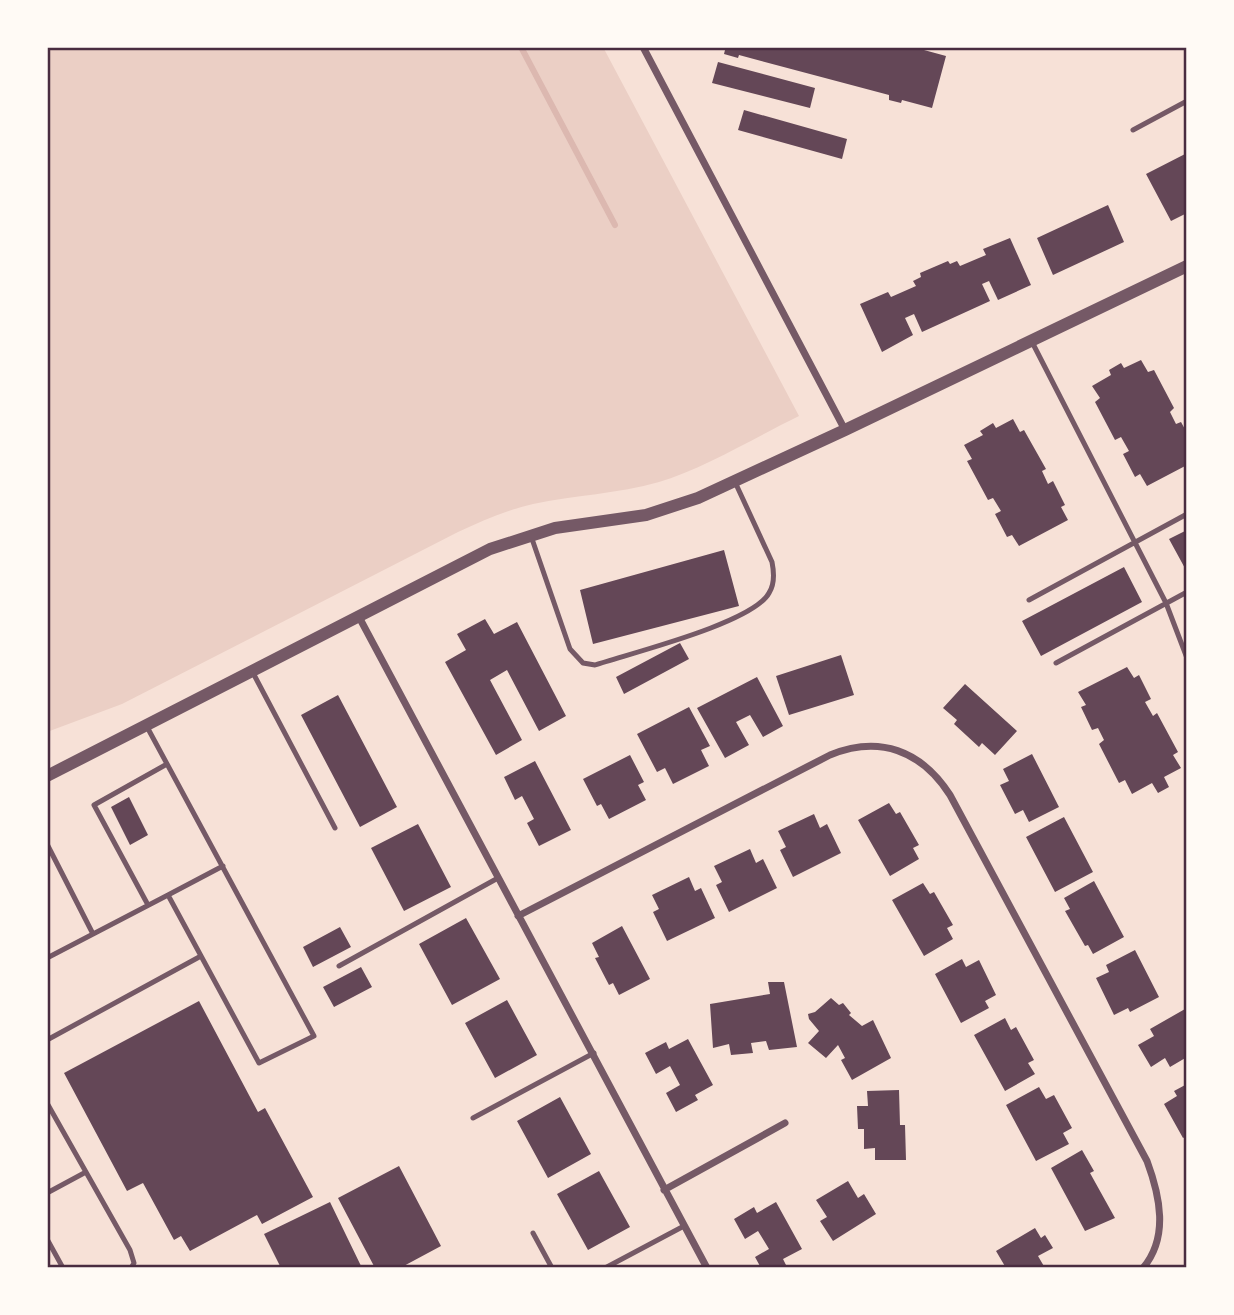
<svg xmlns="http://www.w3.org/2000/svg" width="1234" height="1315" font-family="'PT Sans',sans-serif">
	<rect width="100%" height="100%" fill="#f7e1d7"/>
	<path fill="#ebcfc5" d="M47 47H603L799 416C756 437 703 469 659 482 618 494 574 495 533 504 507 510 482 521 458 532L122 704 47 732Z"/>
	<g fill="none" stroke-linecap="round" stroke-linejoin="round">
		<path stroke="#dcb8b0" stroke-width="6" d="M521 47 615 225"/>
	</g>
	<path fill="#644757" d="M716 47H913L946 56 932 108 902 100 901 103 889 100V95L739 55 738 58 724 54 725 50Z
		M718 62 815 88 810 108 712 83Z
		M744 110 847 139 842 159 738 130Z
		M1187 153V213L1171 221 1146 174Z
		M1108 205 1124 242 1053 275 1037 238Z
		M1010 238 1031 285 998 300 989 281 982 284 990 301 922 332 914 314 905 318 913 335 882 352 860 304 888 292 891 297 916 286 913 281 921 277 920 273 948 261 950 264 957 261 960 266 986 255 983 249Z
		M1141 360 1148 372 1154 370 1174 408 1170 412 1176 424 1181 422 1187 433V465L1147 486 1140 474 1135 477 1123 454 1129 451 1121 437 1115 440 1095 402 1100 398 1092 386 1111 375 1109 370 1121 363 1124 368Z
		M1013 419 1020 432 1024 430 1046 469 1042 471 1048 484 1053 481 1065 505 1061 507 1068 520 1019 546 1012 535 1007 537 995 514 1001 511 993 498 988 500 967 461 972 459 964 445 983 435 980 431 993 423 996 428Z
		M1187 530V572L1169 539Z
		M724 550 739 606 593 644 580 590Z
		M1124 567 1142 602 1041 656 1022 621Z
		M485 619 494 634 517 622 566 716 539 731 507 670 490 680 522 740 496 755 445 662 466 650 457 634Z
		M680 643 689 659 624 694 616 677Z
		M841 655 854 695 789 715 776 676Z
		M1127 667 1134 678 1139 675 1151 699 1145 702 1153 716 1157 713 1178 752 1173 755 1181 768 1164 777 1169 787 1158 793 1152 783 1132 794 1125 780 1119 783 1099 744 1104 740 1098 728 1092 730 1081 707 1086 705 1078 692Z
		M757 677 783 726 763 737 750 715 736 722 749 745 725 758 697 708Z
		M965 684 1017 731 995 755 982 743 979 747 954 724 957 720 943 708Z
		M338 695 397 807 360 827 301 715Z
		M689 707 710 746 701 750 709 766 673 784 665 768 657 772 637 734Z
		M1032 754 1059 807 1029 822 1023 810 1015 814 1000 785 1009 781 1003 769Z
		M630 755 644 782 638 785 646 800 609 819 601 804 597 806 583 779Z
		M535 761 571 830 539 846 527 823 534 819 522 796 515 800 504 777Z
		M129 797 148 835 130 845 111 807Z
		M889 803 896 814 900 812 919 845 913 848 919 859 890 876 858 820Z
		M814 814 820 828 827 824 841 853 793 877 780 850 786 847 778 831Z
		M1064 817 1093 872 1055 892 1026 837Z
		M418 824 451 887 404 911 371 848Z
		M750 849 756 863 763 859 777 888 729 912 716 885 722 882 714 866Z
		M689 877 695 891 701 888 715 918 667 941 653 912 659 909 652 895Z
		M1094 881 1124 937 1093 954 1088 945 1085 946 1065 911 1070 909 1064 898Z
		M923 883 930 894 934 892 953 925 947 928 953 939 924 956 892 900Z
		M466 918 500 979 452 1005 419 944Z
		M622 926 650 979 619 995 613 983 609 985 595 958 599 957 592 943Z
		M340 927 351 947 313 967 303 947Z
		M1135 950 1159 997 1130 1012 1128 1008 1114 1015 1096 978 1109 972 1106 965Z
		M962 959 966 967 979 960 996 995 985 1001 989 1008 961 1023 935 974Z
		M361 967 372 987 334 1007 323 987Z
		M768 982H784L797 1047 769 1050 766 1041 751 1043 753 1053 731 1055 729 1044 713 1048 710 1004 770 994Z
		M831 998 839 1005 843 1003 851 1013 849 1015 862 1026 873 1020 891 1058 852 1080 841 1060 845 1058 838 1045 826 1058 808 1043 819 1031 809 1019 808 1014 815 1012Z
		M507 1000 537 1055 495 1078 465 1023Z
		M199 1001 258 1112 265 1108 313 1197 262 1224 257 1215 190 1251 181 1236 174 1240 143 1183 127 1191 64 1073Z
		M1185 1009 1187 1013V1057L1170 1067 1165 1058 1151 1067 1138 1045 1154 1036 1150 1029Z
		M1005 1018 1011 1030 1016 1027 1034 1060 1028 1063 1035 1074 1005 1091 974 1035Z
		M688 1039 713 1085 695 1095 698 1100 676 1112 666 1093 680 1085 670 1066 656 1074 645 1053 666 1042 669 1049Z
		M1187 1084V1136L1183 1138 1164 1104 1177 1096 1174 1091Z
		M1039 1087 1046 1099 1054 1095 1072 1128 1063 1133 1069 1144 1036 1161 1006 1105Z
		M899 1090 900 1125H905L906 1160H875V1148L864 1149V1129H858L857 1106H868L867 1091Z
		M560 1097 591 1154 548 1178 517 1121Z
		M1082 1150 1094 1171 1090 1173 1115 1218 1085 1231 1051 1168Z
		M399 1166 441 1246 400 1268H375L338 1198Z
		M599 1171 630 1227 588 1250 557 1194Z
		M848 1181 858 1198 864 1194 876 1214 833 1241 820 1221 827 1217 816 1200Z
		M330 1202 362 1268H281L264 1234Z
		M776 1202 802 1249 783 1259 786 1265 782 1268H761L755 1257 769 1249 758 1231 745 1239 734 1219 754 1207 757 1213Z
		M1035 1228 1041 1238 1045 1235 1053 1248 1038 1256 1045 1268H1006L996 1251Z"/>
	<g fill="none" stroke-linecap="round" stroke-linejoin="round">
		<path stroke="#755966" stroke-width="5" d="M1133 130 1187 101
			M1031 340 1166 603 1187 658
			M531 536 570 649 583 663 595 665C631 653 753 623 769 593 775 584 774 572 772 562L735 482
			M1029 600 1187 514
			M1056 663 1187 592
			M252 671 335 828
			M47 844 93 934
			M168 895 223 866
			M148 905 94 805 167 764
			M47 958 168 895 259 1063 314 1036 146 725
			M339 966 498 878
			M47 1040 201 956
			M47 1103 130 1250 134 1263 131 1268
			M473 1118 594 1053
			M47 1193 86 1172
			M533 1233 552 1268
			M47 1239 63 1268
			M605 1268 684 1226"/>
		<path stroke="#755966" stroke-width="7" d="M643 47 845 430
			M359 617 707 1268
			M518 916 830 755C879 735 921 750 950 795L1147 1161C1160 1196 1169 1237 1143 1268
			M664 1190 785 1123"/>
		<path stroke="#755966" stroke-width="12" d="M47 776 490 549 555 528 646 515 698 498 845 430 1187 266"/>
	</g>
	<rect width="1234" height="1315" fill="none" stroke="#fffaf5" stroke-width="98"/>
	<rect x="49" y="49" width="1136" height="1217" fill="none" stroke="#4a2c40" stroke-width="2.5"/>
</svg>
